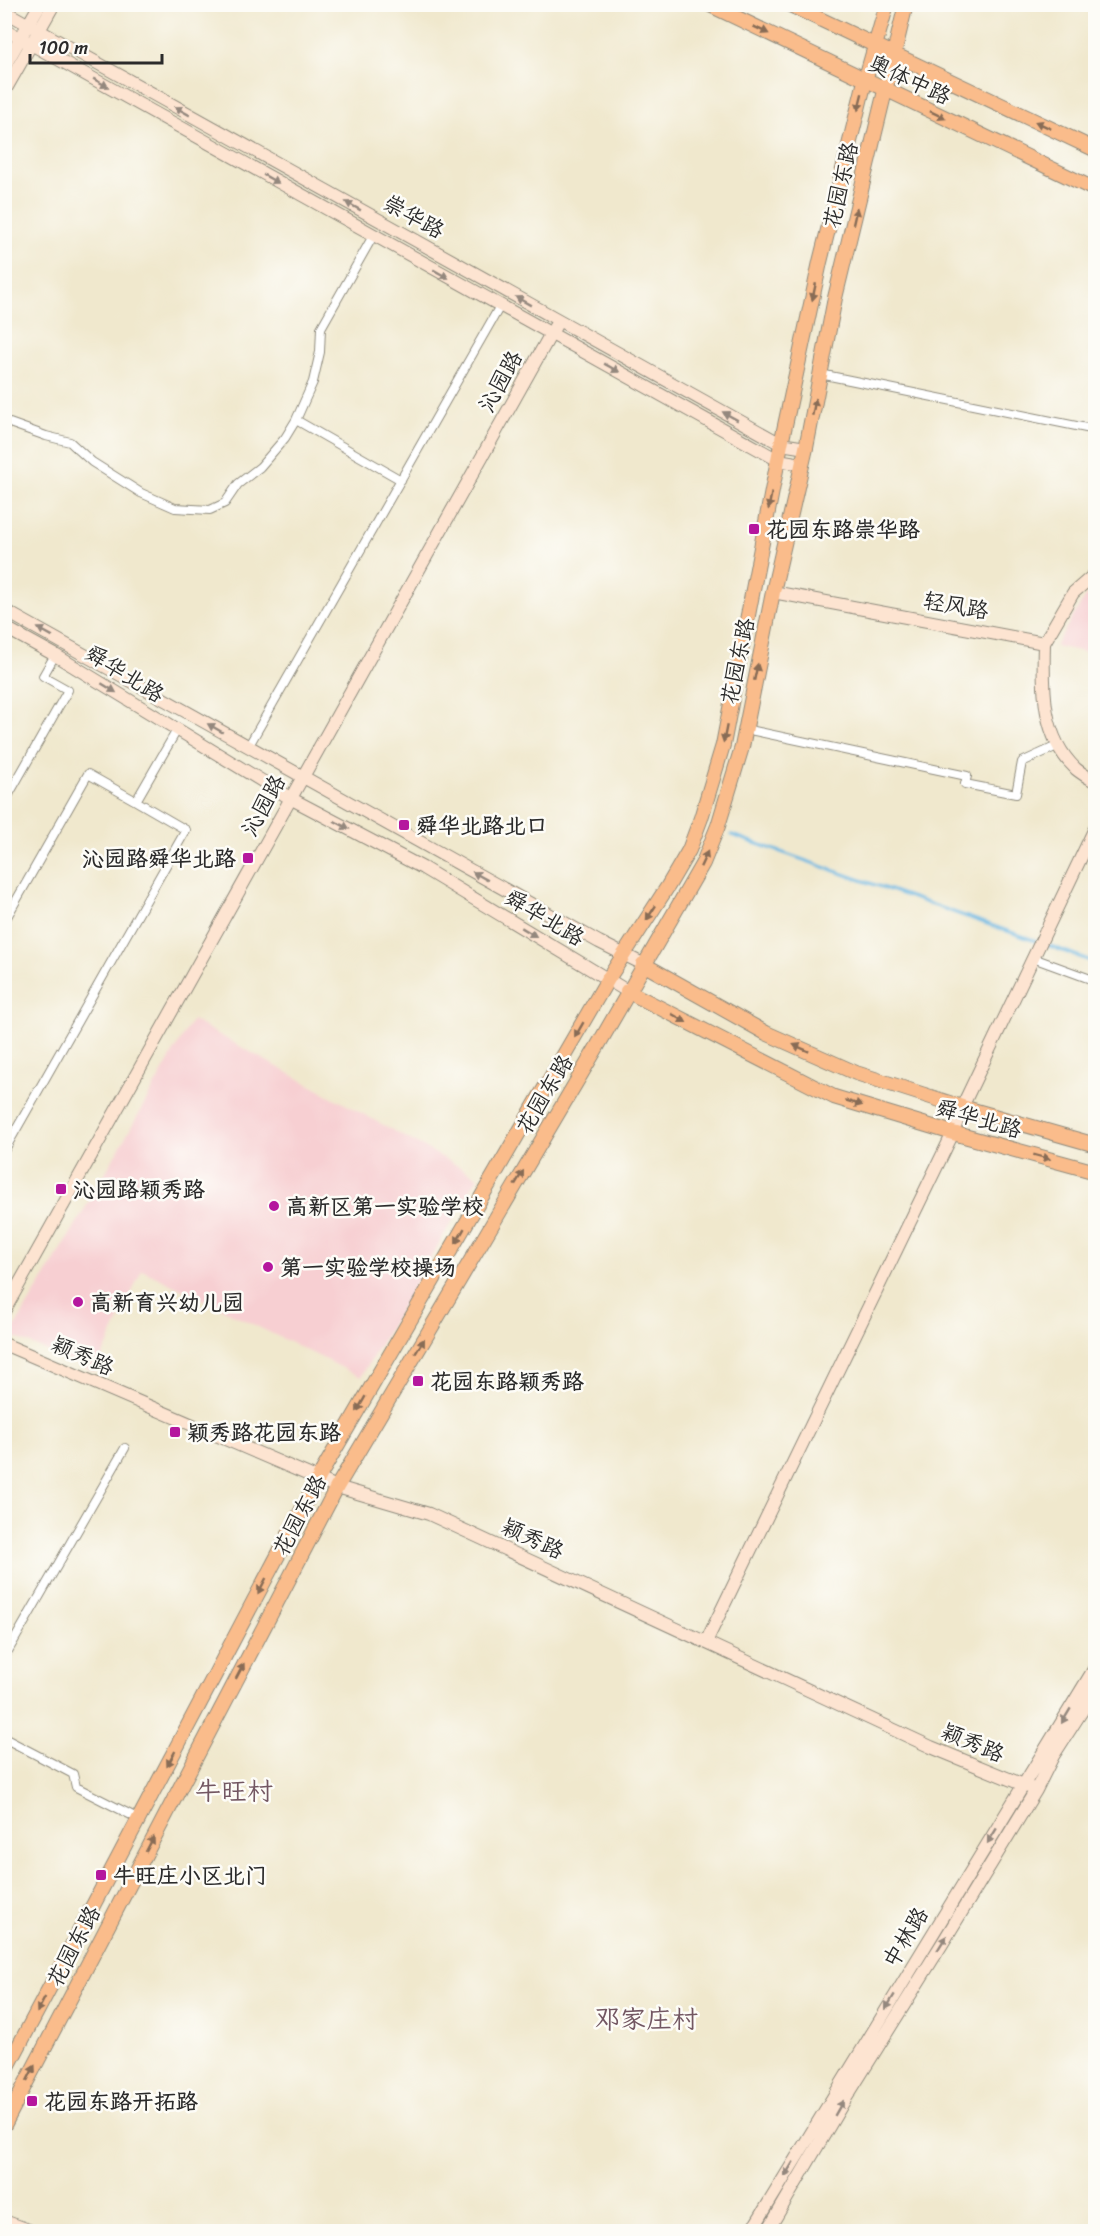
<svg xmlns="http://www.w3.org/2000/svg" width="1100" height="2236" font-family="Sriracha,'LXGW WenKai TC',sans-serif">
	<rect width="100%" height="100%" fill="#fdfcf7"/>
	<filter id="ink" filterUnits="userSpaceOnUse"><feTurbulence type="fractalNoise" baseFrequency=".0167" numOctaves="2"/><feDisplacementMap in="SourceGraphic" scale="12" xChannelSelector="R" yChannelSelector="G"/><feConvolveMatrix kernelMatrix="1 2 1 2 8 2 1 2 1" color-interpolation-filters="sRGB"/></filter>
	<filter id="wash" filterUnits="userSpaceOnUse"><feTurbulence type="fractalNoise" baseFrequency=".008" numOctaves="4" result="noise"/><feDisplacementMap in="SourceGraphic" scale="24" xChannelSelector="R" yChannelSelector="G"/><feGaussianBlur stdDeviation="1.35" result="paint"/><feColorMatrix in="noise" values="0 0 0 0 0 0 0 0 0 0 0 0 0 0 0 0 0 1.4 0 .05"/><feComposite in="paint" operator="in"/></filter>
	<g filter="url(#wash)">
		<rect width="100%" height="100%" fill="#f0e8cd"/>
		<path fill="#f7cfd2" d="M1095 587V654L1055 646 1087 594Z
			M192 1020 478 1177 361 1377 142 1270 95 1372 10 1335 70 1235Z"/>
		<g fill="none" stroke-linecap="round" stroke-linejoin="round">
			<path stroke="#69b7e3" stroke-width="3" d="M732 835 1036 941
				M1042 943 1096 963"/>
		</g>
	</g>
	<g filter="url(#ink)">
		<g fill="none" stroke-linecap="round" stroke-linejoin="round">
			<defs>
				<path id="street" d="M820 374 1096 430
					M296 420 401 480
					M4 421 46 436 70 442 92 462 141 493 175 508 210 510 225 503 238 484 260 467 285 438 296 420 313 382 320 352 321 328 373 236
					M745 729 967 776 965 784 1016 794 1022 762 1057 746
					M248 747 500 306
					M4 803 68 690 43 676 55 655
					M4 922 88 774 136 801 177 730
					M1033 958 1096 981
					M4 1151 186 830 136 801
					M4 1658 125 1448
					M4 1738 73 1774 76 1787 139 1819"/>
				<path id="secondary" d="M4 11 781 444 806 448
					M4 29 778 460 802 464
					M4 67 40 4
					M4 92 54 4
					M773 592 1044 643 1073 593 1096 573
					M4 610 599 942 643 964
					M4 627 55 655 290 798 423 868 627 991
					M1044 643C1043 687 1041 736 1076 769 1082 774 1089 778 1096 782
					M4 1311 558 321
					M4 1344 337 1487 429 1514 931 1747 1036 1790
					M706 1642 953 1133 962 1107 1096 826
					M4 2221 34 2232
					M751 2232 1096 1666
					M767 2232 844 2101 942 1944 1036 1790 1053 1756 1096 1689"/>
				<path id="primary" d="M708 4 1096 190
					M788 4 1096 150
					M643 964 766 1033 856 1073 962 1107 1096 1145
					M627 991 834 1097 953 1133 1096 1172
					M4 2074 323 1470 608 979 668 886 689 850 701 818 723 745 781 444 820 262 865 81 887 4
					M4 2125 337 1487 597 1047 703 863 718 826 742 747 773 592 806 448 835 298 906 4"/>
			</defs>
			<use href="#street" stroke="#8e8a7c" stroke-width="10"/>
			<use href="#secondary" stroke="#8e8a7c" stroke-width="14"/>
			<use href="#primary" stroke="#8e8a7c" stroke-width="16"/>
			<use href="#street" stroke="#fff" stroke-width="8"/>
			<use href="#secondary" stroke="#fde4d1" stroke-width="12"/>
			<use href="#primary" stroke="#fabc8b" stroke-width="14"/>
		</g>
		<defs><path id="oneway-solid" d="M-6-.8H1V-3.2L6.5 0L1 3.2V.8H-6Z" transform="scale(1.5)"/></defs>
		<g fill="#886c56">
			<use href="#oneway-solid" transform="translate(761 30) rotate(26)"/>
			<use href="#oneway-solid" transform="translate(860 102) rotate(104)"/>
			<use href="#oneway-solid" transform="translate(938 115) rotate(26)"/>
			<use href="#oneway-solid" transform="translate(1043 125) rotate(-155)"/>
			<use href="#oneway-solid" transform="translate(855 216) rotate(-77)"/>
			<use href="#oneway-solid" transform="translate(814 292) rotate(102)"/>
			<use href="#oneway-solid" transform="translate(814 407) rotate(-79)"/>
			<use href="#oneway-solid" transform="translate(770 501) rotate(101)"/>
			<use href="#oneway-solid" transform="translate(756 672) rotate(-78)"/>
			<use href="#oneway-solid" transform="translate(725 734) rotate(101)"/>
			<use href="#oneway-solid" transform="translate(704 859) rotate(-65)"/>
			<use href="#oneway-solid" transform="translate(651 913) rotate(123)"/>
			<use href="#oneway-solid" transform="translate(679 1018) rotate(30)"/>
			<use href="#oneway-solid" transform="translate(579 1030) rotate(120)"/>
			<use href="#oneway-solid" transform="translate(801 1048) rotate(-156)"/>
			<use href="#oneway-solid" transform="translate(854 1103) rotate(17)"/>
			<use href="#oneway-solid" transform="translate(1042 1157) rotate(15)"/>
			<use href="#oneway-solid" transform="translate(519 1178) rotate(-59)"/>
			<use href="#oneway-solid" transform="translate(460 1236) rotate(120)"/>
			<use href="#oneway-solid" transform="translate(420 1346) rotate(-59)"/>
			<use href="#oneway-solid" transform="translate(361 1404) rotate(120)"/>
			<use href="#oneway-solid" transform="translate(262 1586) rotate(118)"/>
			<use href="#oneway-solid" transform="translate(240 1671) rotate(-62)"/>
			<use href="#oneway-solid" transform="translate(171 1759) rotate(118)"/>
			<use href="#oneway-solid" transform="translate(150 1844) rotate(-62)"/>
			<use href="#oneway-solid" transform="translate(41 2005) rotate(118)"/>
			<use href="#oneway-solid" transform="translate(31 2073) rotate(-63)"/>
		</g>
		<g fill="#94887e">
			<use href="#oneway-solid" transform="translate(101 83) rotate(29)"/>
			<use href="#oneway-solid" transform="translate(182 111) rotate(-151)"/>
			<use href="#oneway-solid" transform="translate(271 179) rotate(29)"/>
			<use href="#oneway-solid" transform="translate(353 206) rotate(-151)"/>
			<use href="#oneway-solid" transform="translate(441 274) rotate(29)"/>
			<use href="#oneway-solid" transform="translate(523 301) rotate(-151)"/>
			<use href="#oneway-solid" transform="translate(612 368) rotate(29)"/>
			<use href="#oneway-solid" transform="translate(730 416) rotate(-151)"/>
			<use href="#oneway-solid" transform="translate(45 632) rotate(-151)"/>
			<use href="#oneway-solid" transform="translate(109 688) rotate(32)"/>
			<use href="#oneway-solid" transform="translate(215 728) rotate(-150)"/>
			<use href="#oneway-solid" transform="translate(342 825) rotate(28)"/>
			<use href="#oneway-solid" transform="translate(480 876) rotate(-151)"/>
			<use href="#oneway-solid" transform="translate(529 932) rotate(31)"/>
			<use href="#oneway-solid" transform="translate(1066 1716) rotate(121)"/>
			<use href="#oneway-solid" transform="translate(992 1836) rotate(122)"/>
			<use href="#oneway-solid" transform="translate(942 1943) rotate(-58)"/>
			<use href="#oneway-solid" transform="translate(890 2002) rotate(121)"/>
			<use href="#oneway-solid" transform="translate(839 2108) rotate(-60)"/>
			<use href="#oneway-solid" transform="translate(789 2169) rotate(121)"/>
		</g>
	</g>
	<g fill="#b5179e" stroke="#fdfcf7" stroke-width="2">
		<rect x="748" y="523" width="12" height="12" rx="3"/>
		<rect x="398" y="819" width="12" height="12" rx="3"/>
		<rect x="242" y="852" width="12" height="12" rx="3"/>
		<rect x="55" y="1183" width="12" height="12" rx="3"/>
		<circle cx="274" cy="1206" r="6"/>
		<circle cx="268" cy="1267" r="6"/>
		<circle cx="78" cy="1302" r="6"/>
		<rect x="412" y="1375" width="12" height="12" rx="3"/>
		<rect x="169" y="1426" width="12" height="12" rx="3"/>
		<rect x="95" y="1869" width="12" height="12" rx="3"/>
		<rect x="26" y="2095" width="12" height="12" rx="3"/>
	</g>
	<g text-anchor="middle" stroke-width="5" stroke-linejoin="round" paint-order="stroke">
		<g font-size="22" fill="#2b2b2b" stroke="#fdfcf7">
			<text transform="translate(910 79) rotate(25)" y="8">奥体中路</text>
			<text transform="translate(840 185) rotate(-77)" y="8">花园东路</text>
			<text transform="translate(414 216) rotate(29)" y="8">崇华路</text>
			<text transform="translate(500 381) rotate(-61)" y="8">沁园路</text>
			<text transform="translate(956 605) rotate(10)" y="8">轻风路</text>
			<text transform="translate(737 661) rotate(-78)" y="8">花园东路</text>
			<text transform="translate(125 673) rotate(32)" y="8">舜华北路</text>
			<text transform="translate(263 805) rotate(-61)" y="8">沁园路</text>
			<text transform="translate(545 917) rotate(31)" y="8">舜华北路</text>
			<text transform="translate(544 1094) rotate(-59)" y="8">花园东路</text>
			<text transform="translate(979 1118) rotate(16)" y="8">舜华北路</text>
			<text transform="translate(83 1355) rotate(24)" y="8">颖秀路</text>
			<text transform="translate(299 1515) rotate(-62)" y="8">花园东路</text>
			<text transform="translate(533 1538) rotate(25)" y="8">颖秀路</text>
			<text transform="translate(973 1742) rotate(23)" y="8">颖秀路</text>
			<text transform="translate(905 1937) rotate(-59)" y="8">中林路</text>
			<text transform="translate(73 1946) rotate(-62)" y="8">花园东路</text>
		</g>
		<g font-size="22" font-weight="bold" fill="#2b2b2b" stroke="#fdfcf7" text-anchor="start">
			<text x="766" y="537">花园东路崇华路</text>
			<text x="416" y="833">舜华北路北口</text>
			<text x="236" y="866" text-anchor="end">沁园路舜华北路</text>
			<text x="73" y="1197">沁园路颖秀路</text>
			<text x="286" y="1214">高新区第一实验学校</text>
			<text x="280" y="1275">第一实验学校操场</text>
			<text x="90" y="1310">高新育兴幼儿园</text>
			<text x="430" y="1389">花园东路颖秀路</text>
			<text x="187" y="1440">颖秀路花园东路</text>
			<text x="113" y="1883">牛旺庄小区北门</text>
			<text x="44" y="2109">花园东路开拓路</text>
		</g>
		<g font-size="26" fill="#735762" stroke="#fdfcf7">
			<text x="234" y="1800">牛旺村</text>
			<text x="646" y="2028">邓家庄村</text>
		</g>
	</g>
	<rect width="1100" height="2236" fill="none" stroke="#fdfcf7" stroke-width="24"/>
	<path d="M30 54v9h132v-9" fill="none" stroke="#2b2b2b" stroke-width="3"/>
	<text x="39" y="54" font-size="18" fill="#2b2b2b" stroke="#fdfcf7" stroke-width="4.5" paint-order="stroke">100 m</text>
</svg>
